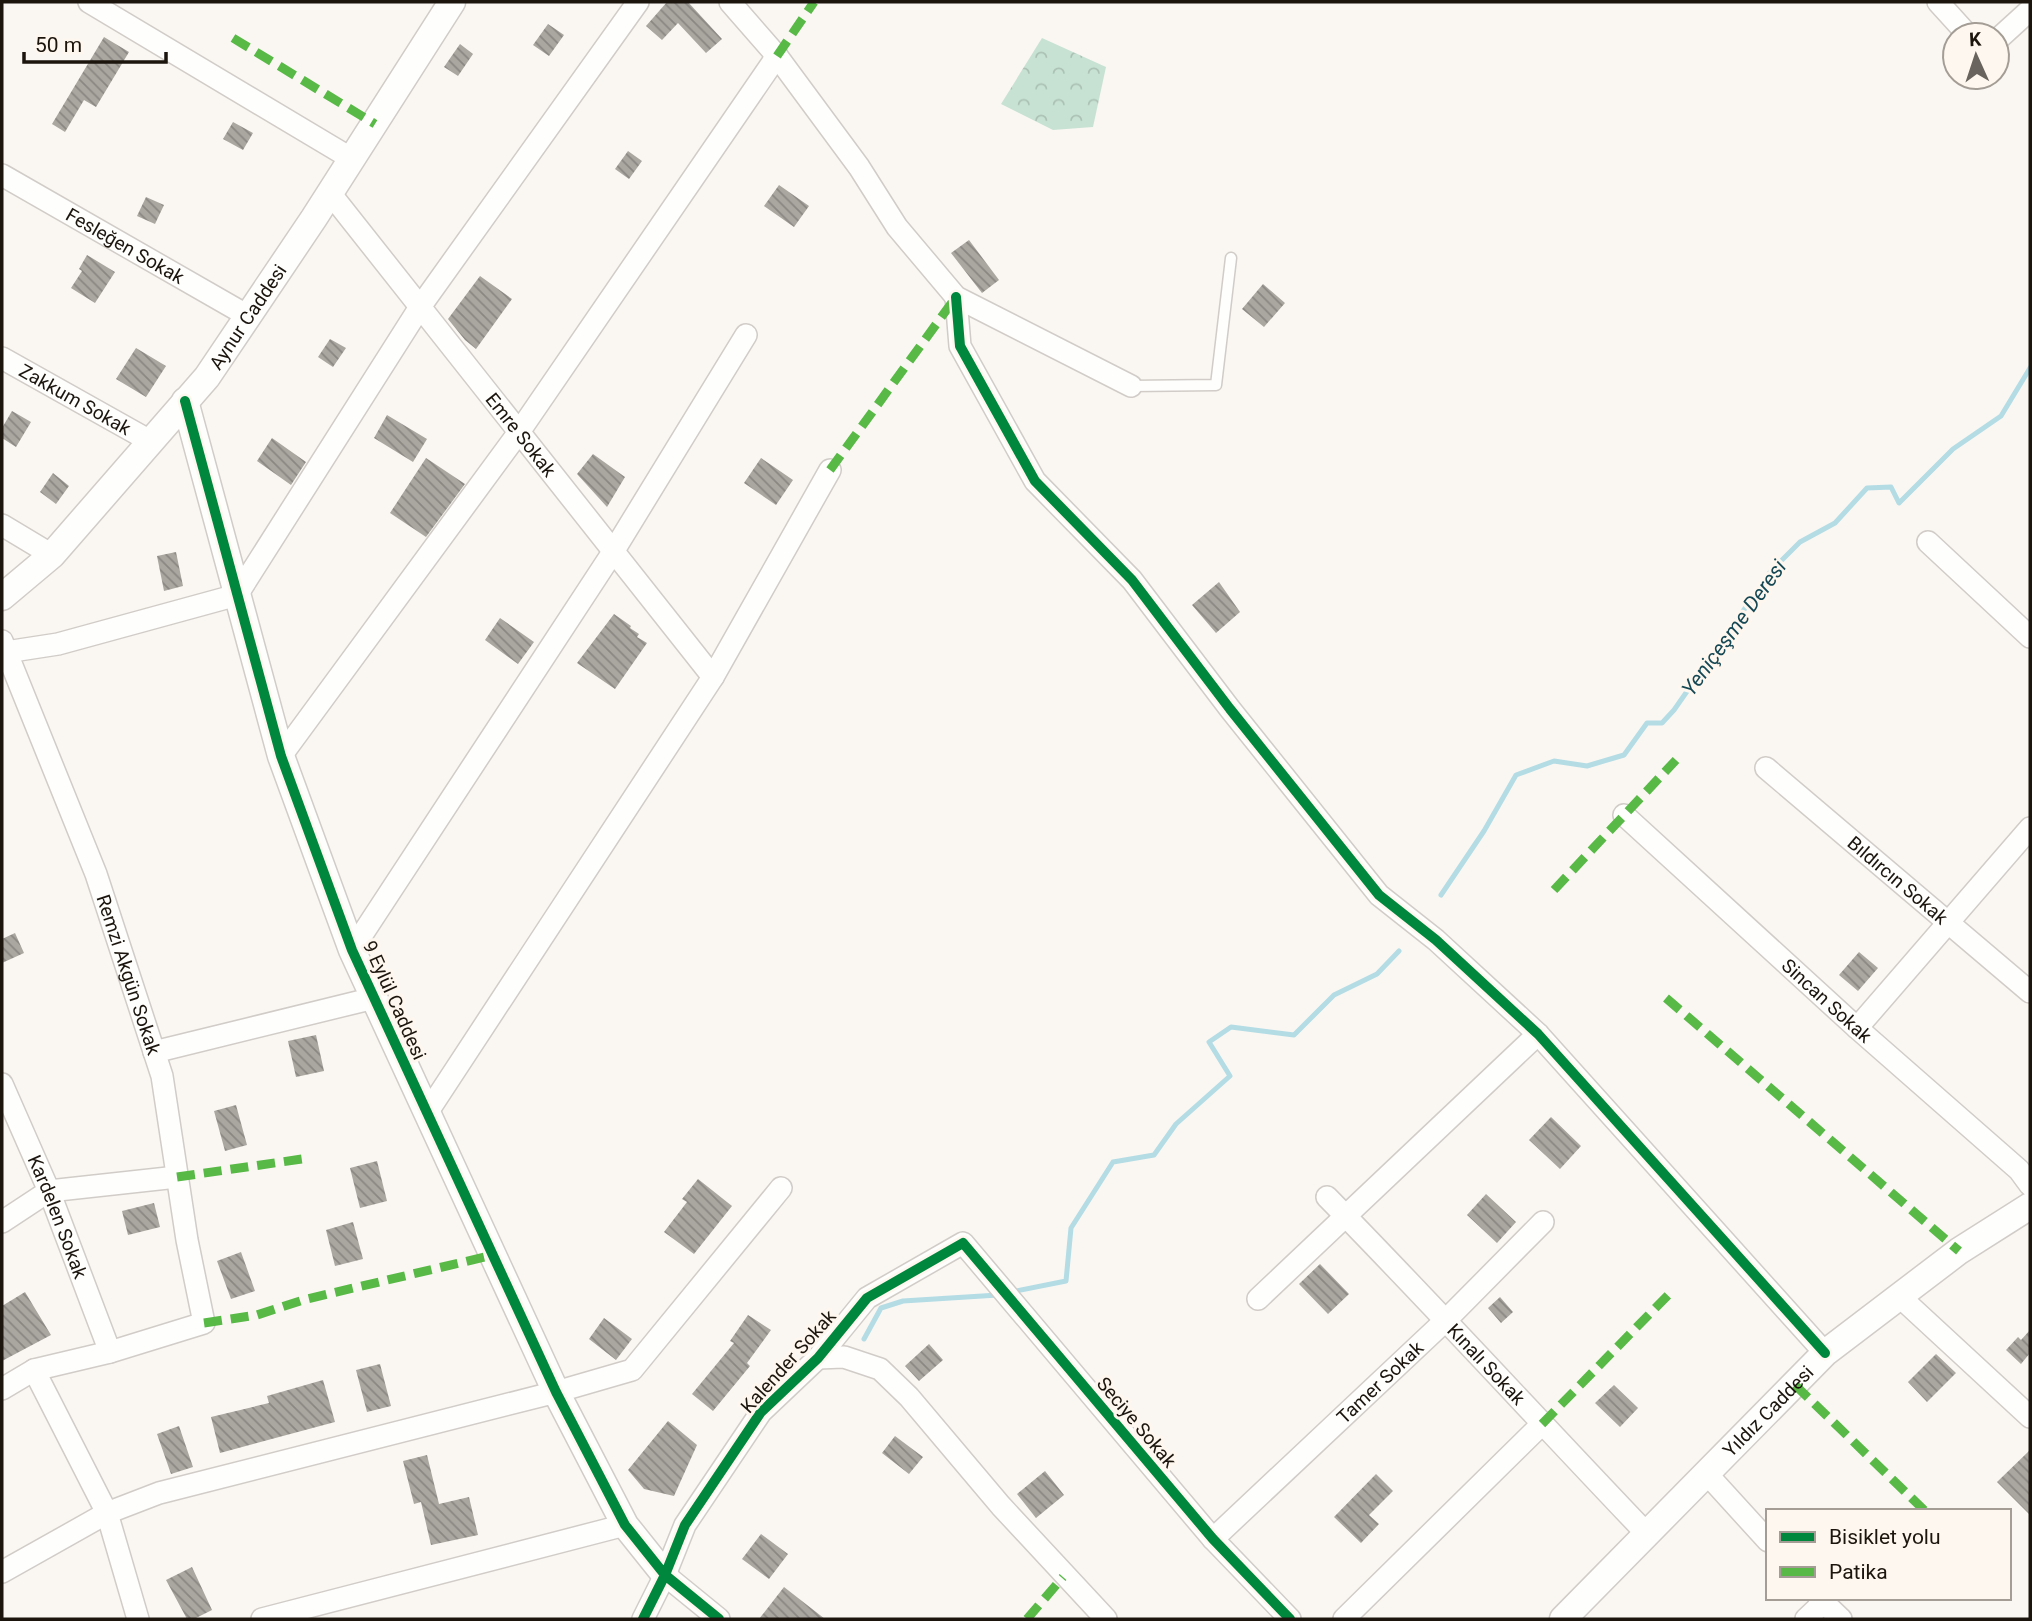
<svg xmlns="http://www.w3.org/2000/svg" width="2032" height="1621" font-family="Roboto,sans-serif">
	<defs>
		<pattern id="forest-crowns" width="20" height="18" patternUnits="userSpaceOnUse" patternTransform="scale(1.75)"><rect width="20" height="18" fill="#c7e2d3"/><path d="M2 6a3 3 0 1 1 6 0M12 15a3 3 0 1 1 6 0" fill="none" stroke="#aac1b4"/></pattern>
		<pattern id="building-back-hatch" width="6" height="6" patternUnits="userSpaceOnUse" patternTransform="scale(1.75)"><rect width="6" height="6" fill="#aaa6a0"/><path d="M-1 5l2 2M0 0l6 6M5-1l2 2" fill="none" stroke="#8a8681"/></pattern>
	</defs>
	<rect width="100%" height="100%" fill="#faf7f2"/>
	<path fill="url(#forest-crowns)" d="M1042 38 1106 67 1093 127 1053 130 1001 104Z"/>
	<g fill="none" stroke-linecap="round" stroke-linejoin="round">
		<path stroke="#b3dce5" stroke-width="5" d="M1441 895 1484 831 1516 775 1554 761 1587 766 1624 755 1647 723H1662L1674 710 1771 571 1800 542 1835 523 1867 488 1891 487 1899 503 1953 449 2001 416 2030 368
			M1011 1292 1066 1281 1071 1228 1113 1162 1154 1155 1176 1124 1230 1076 1209 1042 1231 1027 1294 1035 1334 995 1377 974 1399 951
			M864 1339 881 1308 903 1301 998 1295"/>
	</g>
	<path fill="url(#building-back-hatch)" d="M667 2H688L722 39 706 53 678 23 662 40 646 26Z
		M548 24 564 35 549 56 533 45Z
		M104 37 129 52 96 107 84 100 65 132 52 124Z
		M460 44 473 54 458 76 444 67Z
		M233 122 253 133 243 150 223 139Z
		M628 151 642 161 629 179 615 169Z
		M779 185 809 206 794 227 764 206Z
		M146 197 164 205 155 224 137 216Z
		M969 240 999 280 982 293 951 253Z
		M87 255 115 272 95 303 71 288 82 271 79 269Z
		M480 276 512 299 476 349 465 340 448 319Z
		M1263 284 1285 303 1264 327 1242 309Z
		M330 339 346 348 333 367 318 357Z
		M136 348 166 366 146 397 116 379Z
		M12 411 31 422 16 447 2 438V428Z
		M387 415 427 439 413 462 374 438Z
		M272 438 306 462 291 485 257 461Z
		M593 454 625 477 607 507 577 474Z
		M426 458 465 484 426 537 390 513Z
		M761 458 793 480 776 505 744 483Z
		M53 473 69 486 56 504 40 492Z
		M176 552 183 586 164 591 157 556Z
		M1219 582 1240 612 1216 633 1192 605Z
		M614 614 631 626 630 628 639 634 637 637 647 643 615 689 577 663Z
		M500 618 534 642 518 664 485 640Z
		M15 933 24 953 2 963V939Z
		M1859 952 1878 968 1858 991 1839 975Z
		M316 1035 324 1071 296 1077 288 1041Z
		M236 1105 247 1145 225 1151 214 1111Z
		M1551 1117 1581 1146 1560 1169 1529 1140Z
		M377 1161 387 1201 360 1208 350 1168Z
		M698 1179 732 1206 694 1254 664 1232 687 1202 682 1199Z
		M1486 1194 1516 1222 1497 1243 1467 1215Z
		M154 1203 160 1227 128 1235 122 1211Z
		M353 1222 363 1259 335 1266 326 1230Z
		M241 1252 255 1291 231 1299 217 1261Z
		M1320 1264 1349 1294 1328 1314 1299 1284Z
		M25 1292 51 1335 2 1361V1306Z
		M1500 1297 1513 1312 1501 1323 1488 1308Z
		M748 1315 771 1330 747 1363 750 1366 713 1411 692 1394 734 1343 730 1341Z
		M604 1318 632 1339 616 1360 589 1339Z
		M2030 1330V1353L2021 1364 2006 1350 2018 1337 2021 1340Z
		M929 1344 943 1360 919 1381 905 1366Z
		M1936 1354 1956 1373 1927 1402 1908 1382Z
		M380 1364 391 1406 367 1412 356 1370Z
		M323 1380 335 1422 220 1453 211 1417 269 1403 267 1396Z
		M1614 1385 1638 1408 1620 1427 1595 1403Z
		M668 1421 697 1445 674 1496 644 1489 628 1470Z
		M179 1426 193 1467 171 1474 157 1434Z
		M895 1436 923 1457 909 1474 882 1453Z
		M2030 1450V1515L1997 1482Z
		M427 1455 439 1504 469 1497 478 1535 431 1545 421 1502 414 1504 403 1461Z
		M1045 1471 1064 1495 1036 1518 1017 1494Z
		M1376 1474 1393 1491 1369 1515 1379 1524 1361 1543 1334 1517Z
		M761 1534 788 1554 769 1579 742 1559Z
		M192 1567 212 1610 194 1619H187L166 1580Z
		M784 1587 825 1619H759Z"/>
	<g fill="none" stroke-linecap="round" stroke-linejoin="round">
		<defs>
			<path id="service" d="M1131 386 1216 385 1231 258"/>
			<g id="minor">
				<path d="M89 2 352 159"/>
				<path d="M730 2 777 56 859 167 897 227 956 297 1131 386"/>
				<path d="M1938 2 1968 35"/>
				<path d="M1997 40 2030 10"/>
				<path id="s1" d="M2 175 248 316"/>
				<path id="s2" d="M330 193 713 677"/>
				<path d="M956 297 960 346 1035 481 1132 580 1230 709 1379 895 1436 940 1538 1034 1825 1353"/>
				<path id="s3" d="M2 358 150 441"/>
				<path d="M2 525 52 555"/>
				<path d="M1928 542 2030 637"/>
				<path id="s4" d="M2 641 96 874 162 1076 187 1240 204 1323 110 1352 34 1370 2 1389"/>
				<path d="M6 652 58 644 237 595 420 307 638 2"/>
				<path d="M281 756 519 432 777 56"/>
				<path id="s5" d="M1766 768 2030 992"/>
				<path id="s6" d="M1624 815 1857 1028 2019 1170 2030 1185"/>
				<path d="M352 950 613 552 746 335"/>
				<path d="M1857 1028 2030 828"/>
				<path d="M154 1052 374 998"/>
				<path id="s7" d="M2 1084 49 1191 110 1352"/>
				<path d="M427 1113 713 677 830 470"/>
				<path id="s8" d="M1327 1197C1435 1307 1539 1421 1646 1533"/>
				<path d="M2 1222 49 1191 177 1177"/>
				<path d="M1899 1296 2030 1417"/>
				<path d="M1258 1299 1538 1034"/>
				<path d="M818 1358 844 1357 880 1369 909 1397 1001 1506 1106 1619"/>
				<path d="M34 1370 107 1513 138 1619"/>
				<path d="M1707 1474 1768 1541"/>
				<path id="s9" d="M1213 1539 1447 1319 1543 1222"/>
				<path d="M2 1572 107 1513 159 1493 556 1392 632 1370 781 1188"/>
				<path d="M665 1575 719 1619"/>
				<path d="M1819 1598 1841 1619"/>
				<path d="M262 1619 625 1525"/>
				<path d="M643 1619 665 1575 685 1525 761 1412 818 1358 867 1298 963 1243 1213 1539 1290 1619"/>
				<path d="M1344 1619 1542 1424"/>
				<path d="M1806 1619 1823 1603"/>
			</g>
			<g id="tertiary">
				<path d="M185 401 281 756 352 950 556 1392 625 1525 665 1575"/>
				<path id="s10" d="M2 597 52 555 207 377 314 218 452 2"/>
				<path id="s11" d="M1563 1619 1825 1353 1959 1251 2030 1206"/>
			</g>
		</defs>
		<use href="#service" stroke="#d1ccc7" stroke-width="13"/>
		<use href="#minor" stroke="#d1ccc7" stroke-width="24"/>
		<use href="#tertiary" stroke="#d1ccc7" stroke-width="29"/>
		<use href="#service" stroke="#fefefd" stroke-width="10"/>
		<use href="#minor" stroke="#fefefd" stroke-width="21"/>
		<use href="#tertiary" stroke="#fefefd" stroke-width="26"/>
		<path stroke="#58b947" stroke-width="9" stroke-dasharray="18 9" stroke-linecap="butt" d="M233 38 375 124
			M777 56 814 2
			M830 470 956 297
			M1554 890 1676 760
			M1666 998 1959 1251
			M177 1177 302 1159
			M204 1323 257 1315 303 1300 493 1255
			M1795 1385 1925 1511
			M1542 1424 1673 1290
			M1027 1619 1063 1577"/>
		<defs>
			<path id="cycleway" d="M956 297 960 346 1035 481 1132 580 1230 709 1379 895 1436 940 1538 1034 1825 1353
				M185 401 281 756 352 950 556 1392 625 1525 665 1575 719 1619
				M643 1619 665 1575 685 1525 761 1412 818 1358 867 1298 963 1243 1213 1539 1290 1619"/>
		</defs>
		<use href="#cycleway" stroke="#fef7ef" stroke-width="15"/>
		<use href="#cycleway" stroke="#00873e" stroke-width="10"/>
	</g>
	<g text-anchor="middle" stroke-width="6" stroke-linejoin="round" paint-order="stroke">
		<g font-size="19" fill="#1b150e" stroke="#fef7ef">
			<text dy="7" stroke="none"><textPath href="#s1" startOffset="142">Fesleğen Sokak</textPath></text>
			<text dy="7" stroke="none"><textPath href="#s10" startOffset="374">Aynur Caddesi</textPath></text>
			<text dy="7" stroke="none"><textPath href="#s3" startOffset="84">Zakkum Sokak</textPath></text>
			<text dy="7" stroke="none"><textPath href="#s2" startOffset="308">Emre Sokak</textPath></text>
			<text dy="7" stroke="none"><textPath href="#s5" startOffset="173">Bıldırcın Sokak</textPath></text>
			<text dy="7" stroke="none"><textPath href="#s4" startOffset="357">Remzi Akgün Sokak</textPath></text>
			<text transform="translate(395 1000) rotate(66)" y="7">9 Eylül Caddesi</text>
			<text dy="7" stroke="none"><textPath href="#s6" startOffset="275">Sincan Sokak</textPath></text>
			<text dy="7" stroke="none"><textPath href="#s7" startOffset="144">Kardelen Sokak</textPath></text>
			<text transform="translate(788 1361) rotate(-48)" y="7">Kalender Sokak</text>
			<text dy="7" stroke="none"><textPath href="#s8" startOffset="231">Kınalı Sokak</textPath></text>
			<text dy="7" stroke="none"><textPath href="#s9" startOffset="229">Tamer Sokak</textPath></text>
			<text dy="7" stroke="none"><textPath href="#s11" startOffset="292">Yıldız Caddesi</textPath></text>
			<text transform="translate(1137 1422) rotate(50)" y="7">Seciye Sokak</text>
		</g>
		<g font-size="21" font-style="italic" fill="#154854" stroke="#fef7ef">
			<text transform="translate(1734 628) rotate(-54)" y="7">Yeniçeşme Deresi</text>
		</g>
	</g>
	<rect width="2032" height="1621" fill="none" stroke="#1b150e" stroke-width="7"/>
	<rect x="1766" y="1509" width="245" height="91" fill="#fef7ef" stroke="#a39d95" stroke-width="2"/>
	<rect x="1780" y="1532" width="35" height="10" fill="#00873e" stroke="#a39d95" stroke-width="2"/>
	<text x="1829" y="1544" font-size="21" fill="#1b150e">Bisiklet yolu</text>
	<rect x="1780" y="1567" width="35" height="10" fill="#58b947" stroke="#a39d95" stroke-width="2"/>
	<text x="1829" y="1579" font-size="21" fill="#1b150e">Patika</text>
	<g transform="translate(1976 56) rotate(357)"><circle r="33" fill="#fef7ef" stroke="#a39d95" stroke-width="2"/>
	<path d="M0-5L12 26L0 18L-12 26Z" fill="#69645e"/>
	<text y="-10" font-size="19" font-weight="bold" text-anchor="middle" fill="#1b150e">K</text>
	</g>
	<path d="M24 52v10h142v-10" fill="none" stroke="#1b150e" stroke-width="3.5"/>
	<text x="35" y="52" font-size="21" fill="#1b150e" stroke="#fef7ef" stroke-width="5" paint-order="stroke">50 m</text>
</svg>
